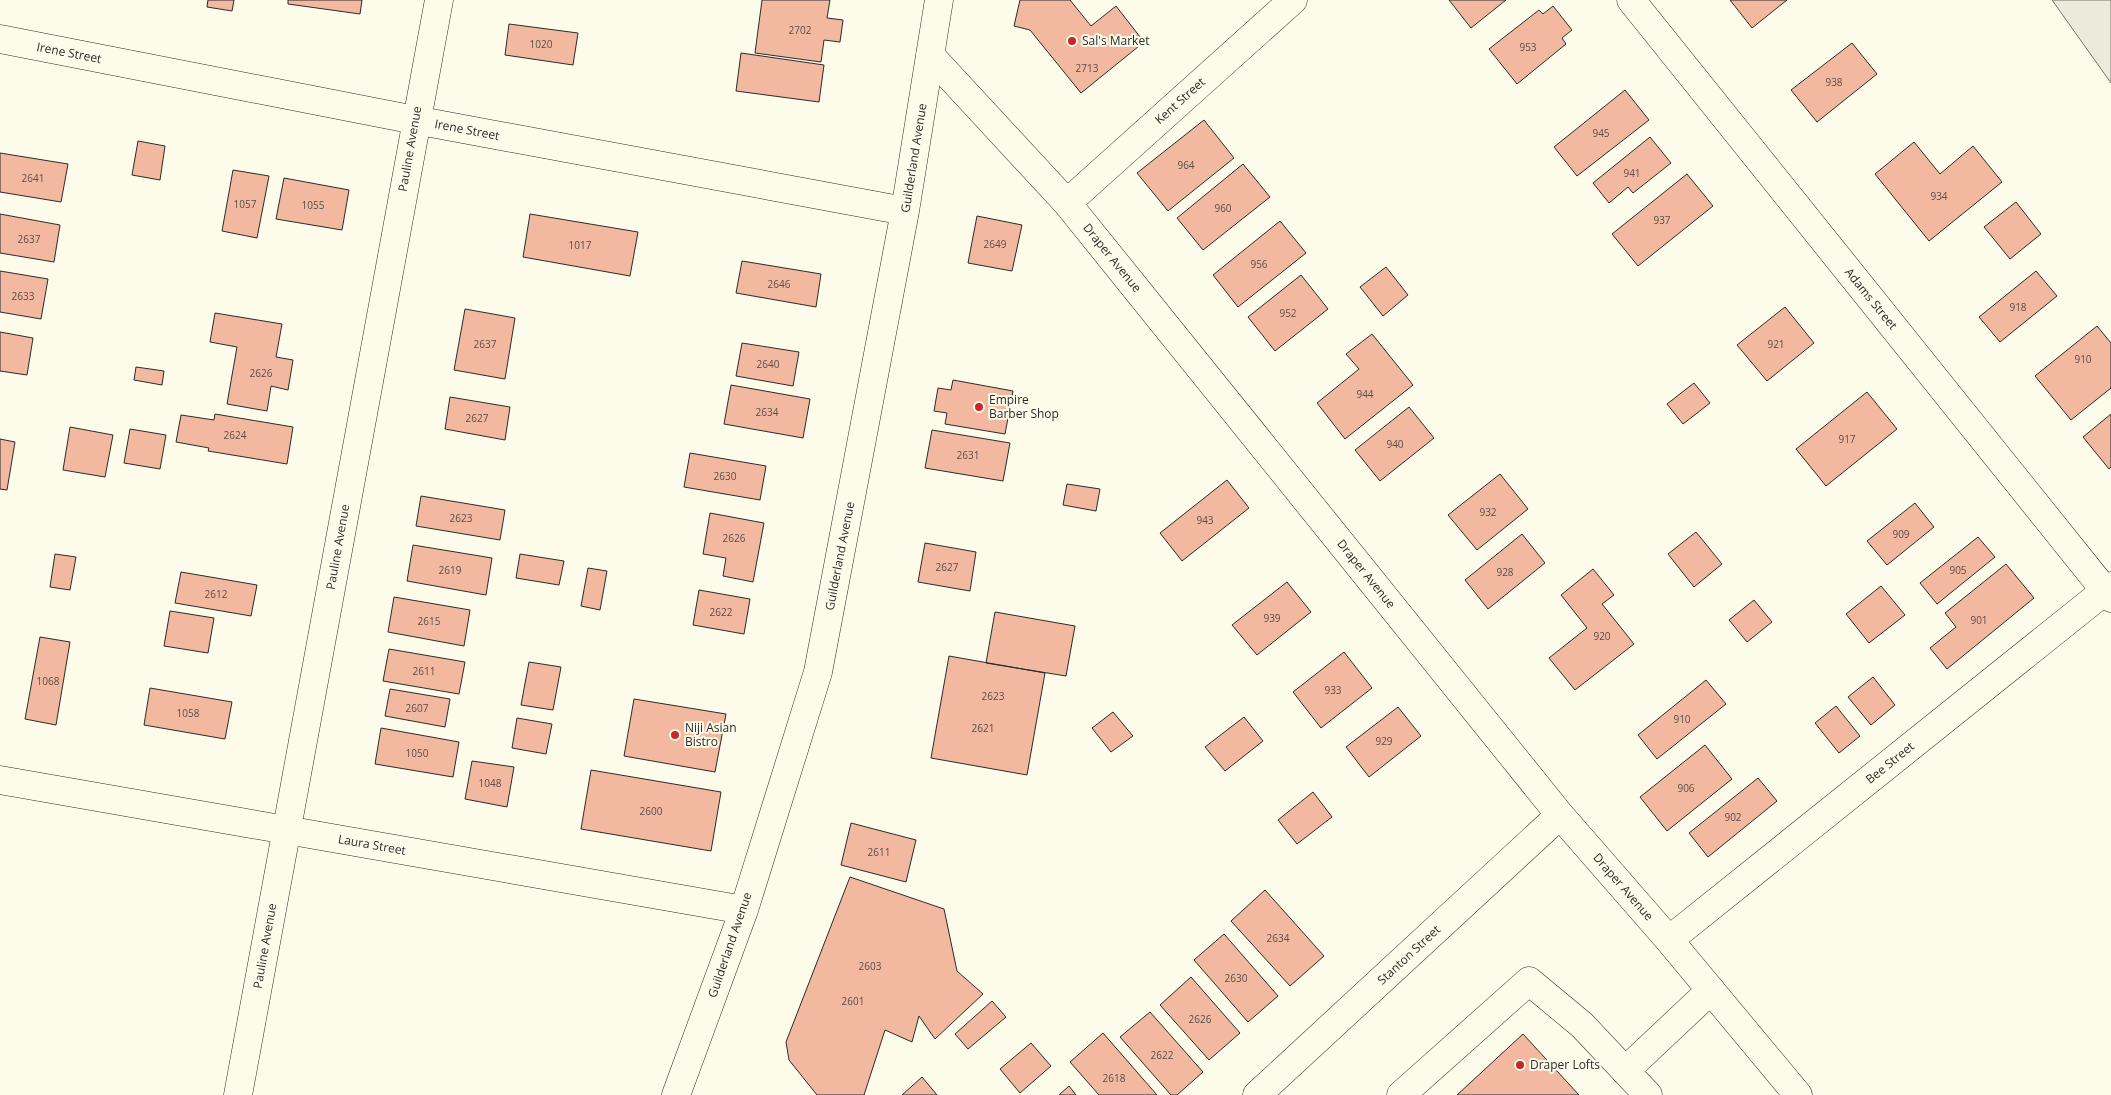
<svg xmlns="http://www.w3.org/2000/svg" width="2111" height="1095" font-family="'Open Sans',sans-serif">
	<rect width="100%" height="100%" fill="#fdfbea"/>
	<path fill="#ecebdb" stroke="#74746e" d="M2052 0H2111V83Z"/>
	<path fill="#f2b8a0" stroke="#2b2b2b" d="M208 0H234L232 11 207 7Z
		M288 0H362L360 14 288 4Z
		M762 0H830L827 18 843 20 840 42 824 40 821 62 755 53Z
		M1020 0H1070L1091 26 1116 6 1144 42 1081 93 1030 30 1014 26Z
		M1449 0H1506L1471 28Z
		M1730 0H1787L1752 28Z
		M1553 6 1572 30 1562 38 1566 44 1517 84 1489 49 1539 10 1543 14Z
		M509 24 578 33 573 65 505 55Z
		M1852 43 1877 74 1817 122 1791 90Z
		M741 53 824 65 819 102 736 91Z
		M1625 90 1649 120 1577 176 1554 147Z
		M1204 120 1234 158 1168 211 1137 173Z
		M1650 137 1671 163 1633 193 1628 187 1609 203 1593 183Z
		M138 141 165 146 160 180 132 175Z
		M1914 142 1940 174 1973 146 2002 182 1929 241 1875 174Z
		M0 153 68 164 61 202 0 192Z
		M1243 164 1270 197 1203 250 1177 218Z
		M233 170 269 176 257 238 222 231Z
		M1687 174 1713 206 1638 266 1612 234Z
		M284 178 349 190 342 230 276 219Z
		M2016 202 2041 234 2010 259 1984 227Z
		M0 214 60 225 54 262 0 253Z
		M530 214 638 232 630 276 523 257Z
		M977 216 1022 225 1012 271 968 263Z
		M1280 221 1306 253 1238 307 1213 275Z
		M742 261 821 274 816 307 736 293Z
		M1386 267 1408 295 1383 316 1360 287Z
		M0 271 48 279 41 319 0 312Z
		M2036 271 2057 296 2000 342 1979 317Z
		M1301 275 1328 309 1275 351 1248 317Z
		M1785 307 1814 343 1767 381 1737 345Z
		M465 309 515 318 505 379 454 370Z
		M215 313 282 324 276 357 293 360 288 390 271 386 267 411 227 404 237 347 210 342Z
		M2097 326 2111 343V388L2071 420 2035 376Z
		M0 332 33 338 27 375 0 371Z
		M1372 334 1413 385 1345 439 1317 403 1359 369 1346 354Z
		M742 343 799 352 793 386 736 376Z
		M136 367 164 371 162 385 134 380Z
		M953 380 1013 391 1005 434 945 424 947 413 934 411 938 388 951 390Z
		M1694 383 1710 403 1683 424 1667 404Z
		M731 385 810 399 803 438 724 424Z
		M1867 392 1897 429 1826 486 1796 449Z
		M450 397 510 407 505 440 445 429Z
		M1409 407 1434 438 1380 481 1355 450Z
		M215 414 293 427 287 464 208 451 209 448 176 442 181 415 214 420Z
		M2111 414V467L2109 469 2083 437Z
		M70 427 113 435 105 477 63 470Z
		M130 429 166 435 160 469 124 463Z
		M932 430 1010 443 1003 481 925 468Z
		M0 439 15 442 7 490 0 489Z
		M690 453 766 466 760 500 684 487Z
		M1500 474 1528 509 1477 550 1448 515Z
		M1227 480 1249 508 1182 561 1160 533Z
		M1067 484 1100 489 1096 511 1063 505Z
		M421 496 505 510 500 540 416 526Z
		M1915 503 1934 527 1887 565 1867 541Z
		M710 513 764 523 753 582 723 576 726 558 703 554Z
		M1696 532 1722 564 1694 587 1668 554Z
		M1522 534 1545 563 1488 609 1465 580Z
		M1978 537 1995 557 1937 604 1920 583Z
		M925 543 976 552 970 591 918 582Z
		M413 545 492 558 486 595 407 581Z
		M55 554 76 557 70 590 50 587Z
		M520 554 564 561 559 585 516 578Z
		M2006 564 2034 598 1947 669 1930 648 1956 627 1945 613Z
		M588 568 607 571 600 610 581 606Z
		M1593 569 1614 595 1602 604 1634 644 1575 690 1549 658 1587 628 1561 595Z
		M181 572 257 585 251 616 175 603Z
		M1287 582 1311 612 1257 655 1232 625Z
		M1881 586 1905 615 1869 643 1846 614Z
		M699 590 750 599 744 634 693 625Z
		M394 597 470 610 464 646 388 632Z
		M1754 600 1772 622 1747 642 1729 620Z
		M170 611 214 618 208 653 164 646Z
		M995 612 1075 626 1066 676 986 663Z
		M40 637 70 642 56 725 25 719Z
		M389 649 465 662 459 694 383 681Z
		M1344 652 1372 688 1321 728 1293 692Z
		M949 656 1045 673 1027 775 931 758Z
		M529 662 561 667 553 710 521 705Z
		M1873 677 1895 705 1871 725 1848 697Z
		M1706 680 1726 704 1657 759 1638 735Z
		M150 688 232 702 225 739 144 725Z
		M390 689 450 699 445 727 385 716Z
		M634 699 726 714 715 772 624 756Z
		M1836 706 1860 736 1839 753 1815 723Z
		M1398 707 1421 736 1369 777 1346 747Z
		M1113 712 1133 736 1111 752 1092 728Z
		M1244 717 1263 741 1225 771 1205 747Z
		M517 718 552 724 546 754 512 748Z
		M381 728 459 742 453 777 375 764Z
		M1705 745 1732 779 1667 831 1640 797Z
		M472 761 514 767 507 807 465 799Z
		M591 770 721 792 711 851 581 829Z
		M1758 778 1777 801 1708 857 1689 833Z
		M1313 792 1332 817 1297 844 1278 820Z
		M851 823 916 840 906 882 841 865Z
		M850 877 944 909 957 971 983 994 935 1039 919 1016 912 1042 885 1030 864 1095H817L789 1060 786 1042Z
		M1265 890 1324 956 1290 986 1231 921Z
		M1224 934 1278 996 1248 1022 1194 960Z
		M1191 977 1240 1033 1209 1060 1160 1005Z
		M992 1001 1006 1017 968 1049 955 1034Z
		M1150 1012 1203 1072 1177 1095H1171L1120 1037Z
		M1103 1033 1157 1095H1099L1070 1062Z
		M1523 1034 1579 1095H1457Z
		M1031 1043 1051 1066 1020 1093 1000 1069Z
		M922 1077 937 1095H902Z
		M1069 1086 1076 1095H1059Z"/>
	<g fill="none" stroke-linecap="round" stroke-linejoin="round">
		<defs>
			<path id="minor" d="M1631 0 2111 598
				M0 39 415 120 905 211
				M930 55 1067 203 1560 815 1669 940 1798 1095
				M1067 203 1293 0
				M0 780 744 910
				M1669 940 2111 586
				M1625 1071 1711 990
				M238 1095 439 0
				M676 1095 744 910 818 672 905 211 939 0
				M1257 1095 1560 815
				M1401 1095 1529 981 1582 1025 1648 1095"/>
		</defs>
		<use href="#minor" stroke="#2b2b2b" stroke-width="29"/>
		<use href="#minor" stroke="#fdfbea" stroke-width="28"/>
	</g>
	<g fill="#c62828" stroke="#fdfbea" stroke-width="2">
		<circle cx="1072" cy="41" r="5"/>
		<circle cx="979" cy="407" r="5"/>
		<circle cx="675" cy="735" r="5"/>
		<circle cx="1520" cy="1065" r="5"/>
	</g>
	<g text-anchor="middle" stroke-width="4" stroke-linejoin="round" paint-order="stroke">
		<g font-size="10" fill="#5d4e48">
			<text x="800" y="34">2702</text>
			<text x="541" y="48">1020</text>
			<text x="1528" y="51">953</text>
			<text x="1087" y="72">2713</text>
			<text x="1834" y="86">938</text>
			<text x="1601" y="137">945</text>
			<text x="1186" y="169">964</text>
			<text x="1632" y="177">941</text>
			<text x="33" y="182">2641</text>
			<text x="1939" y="200">934</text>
			<text x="245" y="208">1057</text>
			<text x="313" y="209">1055</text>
			<text x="1223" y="212">960</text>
			<text x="1662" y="224">937</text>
			<text x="29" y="243">2637</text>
			<text x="995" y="248">2649</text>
			<text x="580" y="249">1017</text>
			<text x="1259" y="268">956</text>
			<text x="779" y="288">2646</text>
			<text x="23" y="300">2633</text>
			<text x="2018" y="311">918</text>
			<text x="1288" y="317">952</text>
			<text x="485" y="348">2637</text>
			<text x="1776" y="348">921</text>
			<text x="2083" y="363">910</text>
			<text x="768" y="368">2640</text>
			<text x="261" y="377">2626</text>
			<text x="1365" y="398">944</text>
			<text x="767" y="416">2634</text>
			<text x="477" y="422">2627</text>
			<text x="235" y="439">2624</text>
			<text x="1847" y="443">917</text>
			<text x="1395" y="448">940</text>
			<text x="968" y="459">2631</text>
			<text x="725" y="480">2630</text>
			<text x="1488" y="516">932</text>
			<text x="461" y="522">2623</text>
			<text x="1205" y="524">943</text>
			<text x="1901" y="538">909</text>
			<text x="734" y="542">2626</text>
			<text x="947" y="571">2627</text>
			<text x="450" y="574">2619</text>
			<text x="1958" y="574">905</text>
			<text x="1505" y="576">928</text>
			<text x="216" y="598">2612</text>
			<text x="721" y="616">2622</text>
			<text x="1272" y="622">939</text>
			<text x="1979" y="624">901</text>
			<text x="429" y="625">2615</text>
			<text x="1602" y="640">920</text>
			<text x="424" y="675">2611</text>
			<text x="48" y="685">1068</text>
			<text x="1333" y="694">933</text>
			<text x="993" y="700">2623</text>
			<text x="417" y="712">2607</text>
			<text x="188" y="717">1058</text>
			<text x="1682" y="723">910</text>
			<text x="983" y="732">2621</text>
			<text x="1384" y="745">929</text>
			<text x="417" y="757">1050</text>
			<text x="490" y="787">1048</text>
			<text x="1686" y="792">906</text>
			<text x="651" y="815">2600</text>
			<text x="1733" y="821">902</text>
			<text x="879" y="856">2611</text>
			<text x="1278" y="942">2634</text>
			<text x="870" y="970">2603</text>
			<text x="1236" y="982">2630</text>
			<text x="853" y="1005">2601</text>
			<text x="1200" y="1023">2626</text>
			<text x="1162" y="1059">2622</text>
			<text x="1114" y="1082">2618</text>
		</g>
		<g font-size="12" fill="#2b2b2b" stroke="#fdfbea" text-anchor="start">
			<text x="1082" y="45">Sal's Market</text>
			<text x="989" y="404">Empire<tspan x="989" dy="14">Barber Shop</tspan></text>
			<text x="685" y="732">Niji Asian<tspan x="685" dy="14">Bistro</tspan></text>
			<text x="1530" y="1069">Draper Lofts</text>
		</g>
		<g font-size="12" fill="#2b2b2b" stroke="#fdfbea">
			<text transform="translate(69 53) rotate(11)" y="4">Irene Street</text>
			<text transform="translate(1180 101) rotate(-42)" y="4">Kent Street</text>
			<text transform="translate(467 130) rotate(11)" y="4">Irene Street</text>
			<text transform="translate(410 149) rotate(-80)" y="4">Pauline Avenue</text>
			<text transform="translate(914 158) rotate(-81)" y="4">Guilderland Avenue</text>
			<text transform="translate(1112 258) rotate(51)" y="4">Draper Avenue</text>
			<text transform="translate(1871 299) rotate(51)" y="4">Adams Street</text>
			<text transform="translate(338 547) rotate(-80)" y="4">Pauline Avenue</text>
			<text transform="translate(840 556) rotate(-79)" y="4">Guilderland Avenue</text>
			<text transform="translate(1366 574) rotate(51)" y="4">Draper Avenue</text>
			<text transform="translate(1890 763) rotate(-39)" y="4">Bee Street</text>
			<text transform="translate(372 845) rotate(10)" y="4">Laura Street</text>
			<text transform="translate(1623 887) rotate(49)" y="4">Draper Avenue</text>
			<text transform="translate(730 945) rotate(-71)" y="4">Guilderland Avenue</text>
			<text transform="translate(265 946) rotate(-80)" y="4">Pauline Avenue</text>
			<text transform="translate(1409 955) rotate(-43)" y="4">Stanton Street</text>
		</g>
	</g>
</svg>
